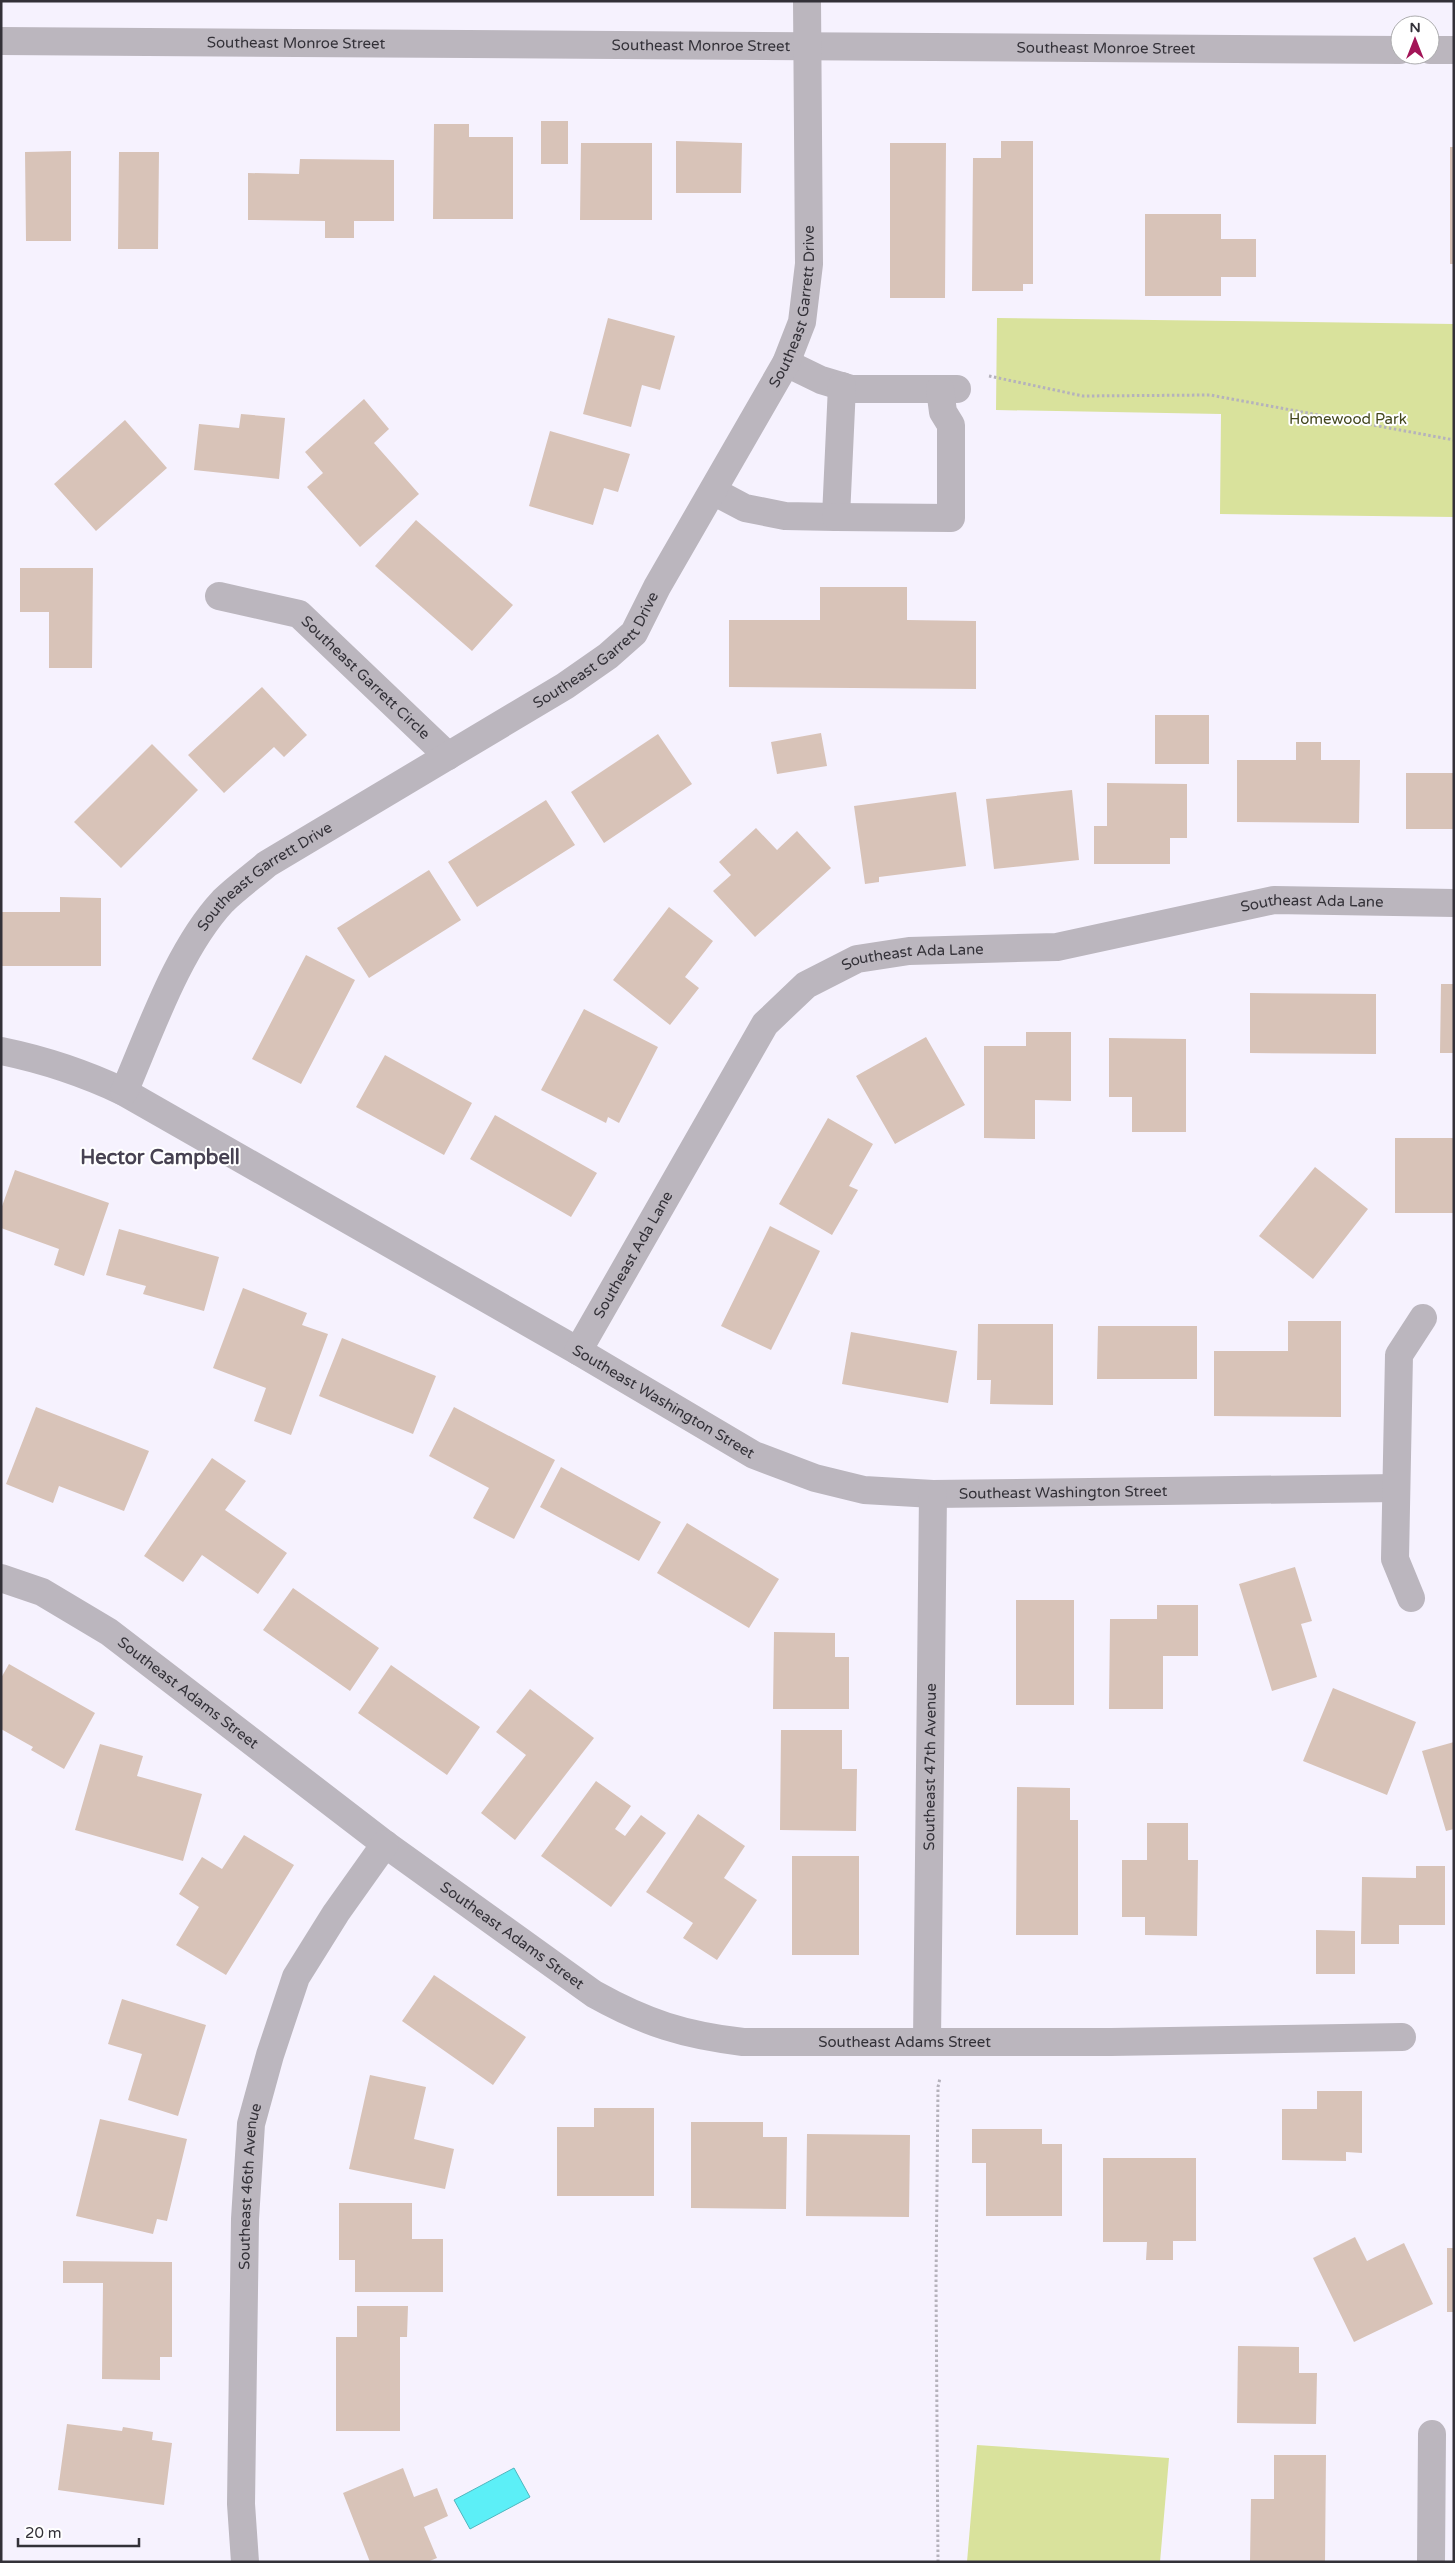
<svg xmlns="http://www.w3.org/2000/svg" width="1455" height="2563" font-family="'Varela Round',sans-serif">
	<rect width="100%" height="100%" fill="#f6f2fe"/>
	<path fill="#d9e29c" d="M997 318 1454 324V517L1220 514 1221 414 996 410Z
		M977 2445 1169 2458 1160 2562H967Z"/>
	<path fill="#5ceff7" stroke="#50b6be" d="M514 2468 530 2497 470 2529 454 2500Z"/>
	<path fill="#d8c3b8" d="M541 121H568V164H541Z
		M434 124H469V137H513V219H433Z
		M676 141 742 143 741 193H676Z
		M1001 141H1033V284H1023V291H972L973 158H1001Z
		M581 143H652V220H580Z
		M890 143H946L945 298H890Z
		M1450 147H1454V264H1450Z
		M71 151V241H26L25 152Z
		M119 152H159L158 249H118Z
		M300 159 394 160V221H354V238H325V221L248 220V173L299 174Z
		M1145 214H1221V239H1256V277H1221V296H1145Z
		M608 318 675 336 660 390 642 385 631 427 583 414Z
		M364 399 389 429 374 443 419 494 360 547 307 487 323 473 305 452Z
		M241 414 285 418 279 479 194 470 199 424 239 428Z
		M125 420 167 468 96 531 54 484Z
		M550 431 630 454 618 492 604 488 593 525 529 506Z
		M416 520 513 605 472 651 375 566Z
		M20 568H93L92 668H49V612H20Z
		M820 587H907V620L976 621V689L729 687V620H820Z
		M262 687 307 735 284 757 274 747 224 793 188 755Z
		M1155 715H1209V764H1155Z
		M821 733 827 766 777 774 771 742Z
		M658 734 692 784 604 843 571 792Z
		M1296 742H1321V760H1360L1359 823 1237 822V760H1296Z
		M152 744 198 790 121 868 74 822Z
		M1406 773H1454V829H1406Z
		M1107 783 1187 784V838H1170V864H1094V826H1107Z
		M1072 790 1079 860 994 869 986 799Z
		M956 792 966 866 879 877V882L865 884 854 806Z
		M546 800 575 845 477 907 448 862Z
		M756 828 777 850 797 831 831 868 755 937 713 891 731 875 719 862Z
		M429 870 461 920 369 978 337 928Z
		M60 897 101 898V966H1V912H60Z
		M669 907 713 941 685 977 699 988 670 1025 613 980Z
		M306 955 355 980 301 1084 252 1059Z
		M1441 984H1454V1053H1440Z
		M1250 993 1376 994V1054L1250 1053Z
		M584 1009 658 1047 619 1123 608 1117 606 1123 541 1090Z
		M1026 1032H1071V1101L1035 1100V1139L984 1138V1046H1026Z
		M926 1037 965 1105 895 1144 856 1076Z
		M1109 1038 1186 1039V1132H1132V1097H1109Z
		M385 1055 472 1103 444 1155 356 1107Z
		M495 1115 597 1173 571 1217 470 1159Z
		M828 1118 873 1144 849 1186 858 1190 832 1235 779 1204Z
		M1395 1138H1454V1213H1395Z
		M1315 1167 1368 1209 1313 1279 1259 1236Z
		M15 1170 109 1203 84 1276 54 1265 59 1249 1 1228V1209Z
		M770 1226 820 1251 771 1350 721 1326Z
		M119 1229 219 1257 204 1311 143 1294 146 1286 106 1275Z
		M243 1288 307 1313 302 1325 328 1334 291 1435 254 1421 266 1388 213 1368Z
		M1288 1321H1341V1417L1214 1416V1351H1288Z
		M978 1324H1053V1405L990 1404 991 1380H977Z
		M1098 1326H1197V1379H1097Z
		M851 1332 957 1351 948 1403 842 1384Z
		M342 1338 436 1376 413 1434 319 1396Z
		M36 1407 149 1451 124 1511 59 1486 53 1503 6 1484Z
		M454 1407 555 1460 514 1539 473 1518 489 1488 429 1456Z
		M212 1458 246 1481 225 1510 287 1553 258 1594 202 1555 183 1582 144 1556Z
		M561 1467 661 1522 639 1561 540 1507Z
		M687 1523 779 1579 749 1628 657 1573Z
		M1295 1567 1312 1621 1301 1624 1317 1677 1272 1691 1239 1584Z
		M293 1588 379 1648 350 1691 263 1630Z
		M1016 1600H1074V1705H1016Z
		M1157 1605H1198V1656H1163V1709H1109L1110 1619H1157Z
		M774 1632 835 1633V1657H849V1709H773Z
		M9 1664 95 1713 64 1769 31 1750 33 1747 1 1729V1678Z
		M391 1665 480 1727 447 1775 358 1713Z
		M1333 1688 1416 1722 1387 1795 1303 1761Z
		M530 1689 594 1738 515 1840 481 1813 526 1755 496 1732Z
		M781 1730H842V1769H857L856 1831 780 1830Z
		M1454 1742V1829L1446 1831 1422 1751Z
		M100 1744 143 1756 137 1776 202 1794 183 1861 75 1830Z
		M596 1781 631 1806 615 1829 625 1836 641 1815 666 1833 611 1907 541 1856Z
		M1017 1787 1070 1788V1820H1078V1935H1016Z
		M698 1814 745 1846 724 1878 757 1900 717 1960 683 1938 693 1923 646 1892Z
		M1147 1823H1188V1860H1198L1197 1936 1145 1935V1917H1122V1860H1147Z
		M244 1835 294 1865 226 1975 176 1945 199 1907 179 1894 202 1857 222 1869Z
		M792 1856H859V1955H792Z
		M1416 1866H1445V1925H1399V1944H1361L1362 1877 1416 1878Z
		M1316 1930 1355 1931V1974H1316Z
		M434 1975 526 2037 493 2085 402 2021Z
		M122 1999 206 2025 178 2116 128 2100 142 2054 108 2044Z
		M370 2075 426 2087 414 2139 454 2149 445 2189 349 2169Z
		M1317 2091H1362V2153L1346 2152V2161L1282 2160V2109H1317Z
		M594 2108H654V2196H557V2127H594Z
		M100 2119 187 2139 167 2221 157 2219 153 2234 76 2216Z
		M691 2122H763V2137H787L786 2209 691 2208Z
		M972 2129H1042V2144H1062V2216H986V2163H972Z
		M807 2134 910 2135 909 2217 806 2216Z
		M1103 2158H1196V2241H1173V2260H1146L1147 2242H1103Z
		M339 2203H412V2239H443V2292H355V2260H339Z
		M1355 2237 1367 2261 1404 2243 1433 2304 1354 2342 1313 2258Z
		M1447 2248H1454V2312H1447Z
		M63 2261 172 2262V2357H160V2380L102 2379 103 2283H63Z
		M357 2306H408L407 2337H400V2431H336V2337H357Z
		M1238 2346 1299 2347V2373H1317L1316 2424 1237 2423Z
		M67 2424 122 2431 123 2427 153 2432 152 2440 172 2443 164 2505 58 2490Z
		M1274 2455H1326L1325 2562H1250L1251 2499H1274Z
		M403 2468 414 2497 437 2488 448 2516 424 2527 437 2558 427 2562H370L343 2493Z"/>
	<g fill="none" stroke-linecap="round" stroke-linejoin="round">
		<path stroke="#b5b2bc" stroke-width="3" stroke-dasharray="2.5 2.5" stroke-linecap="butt" d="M989 376 1083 396 1210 395 1454 440
			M938 2562 936 2283 938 2087 940 2078"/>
		<g stroke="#bbb6be" stroke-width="28">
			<path id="s1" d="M1 41 1400 50"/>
			<path d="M1430 50H1454"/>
			<path d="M786 363 821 380 851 389H957"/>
			<path d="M713 491 745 508 785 516 836 517 842 386"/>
			<path d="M836 517 951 518V425L943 412 940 389"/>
			<path id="s2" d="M219 596 299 614 448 756"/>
			<path id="s3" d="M1 1051C45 1060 84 1073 124 1092L578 1351 754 1455 815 1478 864 1490 933 1494 1396 1488"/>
			<path id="s4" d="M124 1092C150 1032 178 949 223 901 236 888 253 876 267 864L565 686 608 656 634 633 657 587 786 363 802 322 809 264 807 1"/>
			<path id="s5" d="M578 1351 765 1024 806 985 857 959 909 951 1057 947 1274 900 1454 903"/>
			<path id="s6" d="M1 1578 42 1592 109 1632 385 1844 594 1994C646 2023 684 2035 743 2042H1111L1402 2037"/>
			<path d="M1411 1598 1395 1559 1399 1355 1423 1318"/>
			<path id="s7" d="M927 2041 933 1494"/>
			<path id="s8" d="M245 2562 241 2504 245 2219 251 2124 270 2055 296 1977 336 1913 385 1844"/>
			<path d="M1431 2562 1432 2434"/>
		</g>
	</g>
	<g text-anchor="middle" stroke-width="4" stroke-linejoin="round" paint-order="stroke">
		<g font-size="15" fill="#333138" stroke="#fff">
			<text dy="5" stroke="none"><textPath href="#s1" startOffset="295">Southeast Monroe Street</textPath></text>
			<text dy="5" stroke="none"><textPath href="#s1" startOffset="700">Southeast Monroe Street</textPath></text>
			<text dy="5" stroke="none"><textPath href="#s1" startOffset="1105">Southeast Monroe Street</textPath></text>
			<text dy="5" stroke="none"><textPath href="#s4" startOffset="1075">Southeast Garrett Drive</textPath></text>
			<text dy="5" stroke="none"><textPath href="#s4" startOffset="669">Southeast Garrett Drive</textPath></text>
			<text dy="5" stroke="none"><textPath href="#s2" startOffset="174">Southeast Garrett Circle</textPath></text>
			<text dy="5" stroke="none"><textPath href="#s4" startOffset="264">Southeast Garrett Drive</textPath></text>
			<text dy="5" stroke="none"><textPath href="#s5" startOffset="951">Southeast Ada Lane</textPath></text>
			<text dy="5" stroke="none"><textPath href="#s5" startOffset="546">Southeast Ada Lane</textPath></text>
			<text dy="5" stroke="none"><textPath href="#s5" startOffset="111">Southeast Ada Lane</textPath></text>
			<text dy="5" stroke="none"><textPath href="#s3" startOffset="752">Southeast Washington Street</textPath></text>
			<text dy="5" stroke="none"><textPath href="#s3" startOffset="1172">Southeast Washington Street</textPath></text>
			<text dy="5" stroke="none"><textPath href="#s6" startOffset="221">Southeast Adams Street</textPath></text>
			<text dy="5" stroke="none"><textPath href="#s7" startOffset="274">Southeast 47th Avenue</textPath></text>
			<text dy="5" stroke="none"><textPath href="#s6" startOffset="626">Southeast Adams Street</textPath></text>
			<text dy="5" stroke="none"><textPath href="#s6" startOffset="1046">Southeast Adams Street</textPath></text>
			<text dy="5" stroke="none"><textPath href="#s8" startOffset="376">Southeast 46th Avenue</textPath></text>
		</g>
		<g font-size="15" fill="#43471d" stroke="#fff">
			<text x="1348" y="424">Homewood Park</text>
		</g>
		<g font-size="20" font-weight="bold" fill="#474252" stroke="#fff">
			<text x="160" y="1164">Hector Campbell</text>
		</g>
	</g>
	<rect width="1455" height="2563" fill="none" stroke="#333138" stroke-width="5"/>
	<g transform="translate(1415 40)"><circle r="24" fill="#ffffff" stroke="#adadaf"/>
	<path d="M0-4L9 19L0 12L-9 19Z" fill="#a31457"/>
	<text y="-8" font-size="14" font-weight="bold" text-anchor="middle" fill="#333138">N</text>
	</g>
	<path d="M18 2538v8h121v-8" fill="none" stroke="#333138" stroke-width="2.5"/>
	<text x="25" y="2538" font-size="15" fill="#333138" stroke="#ffffff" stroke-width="4" paint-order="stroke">20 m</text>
</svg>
